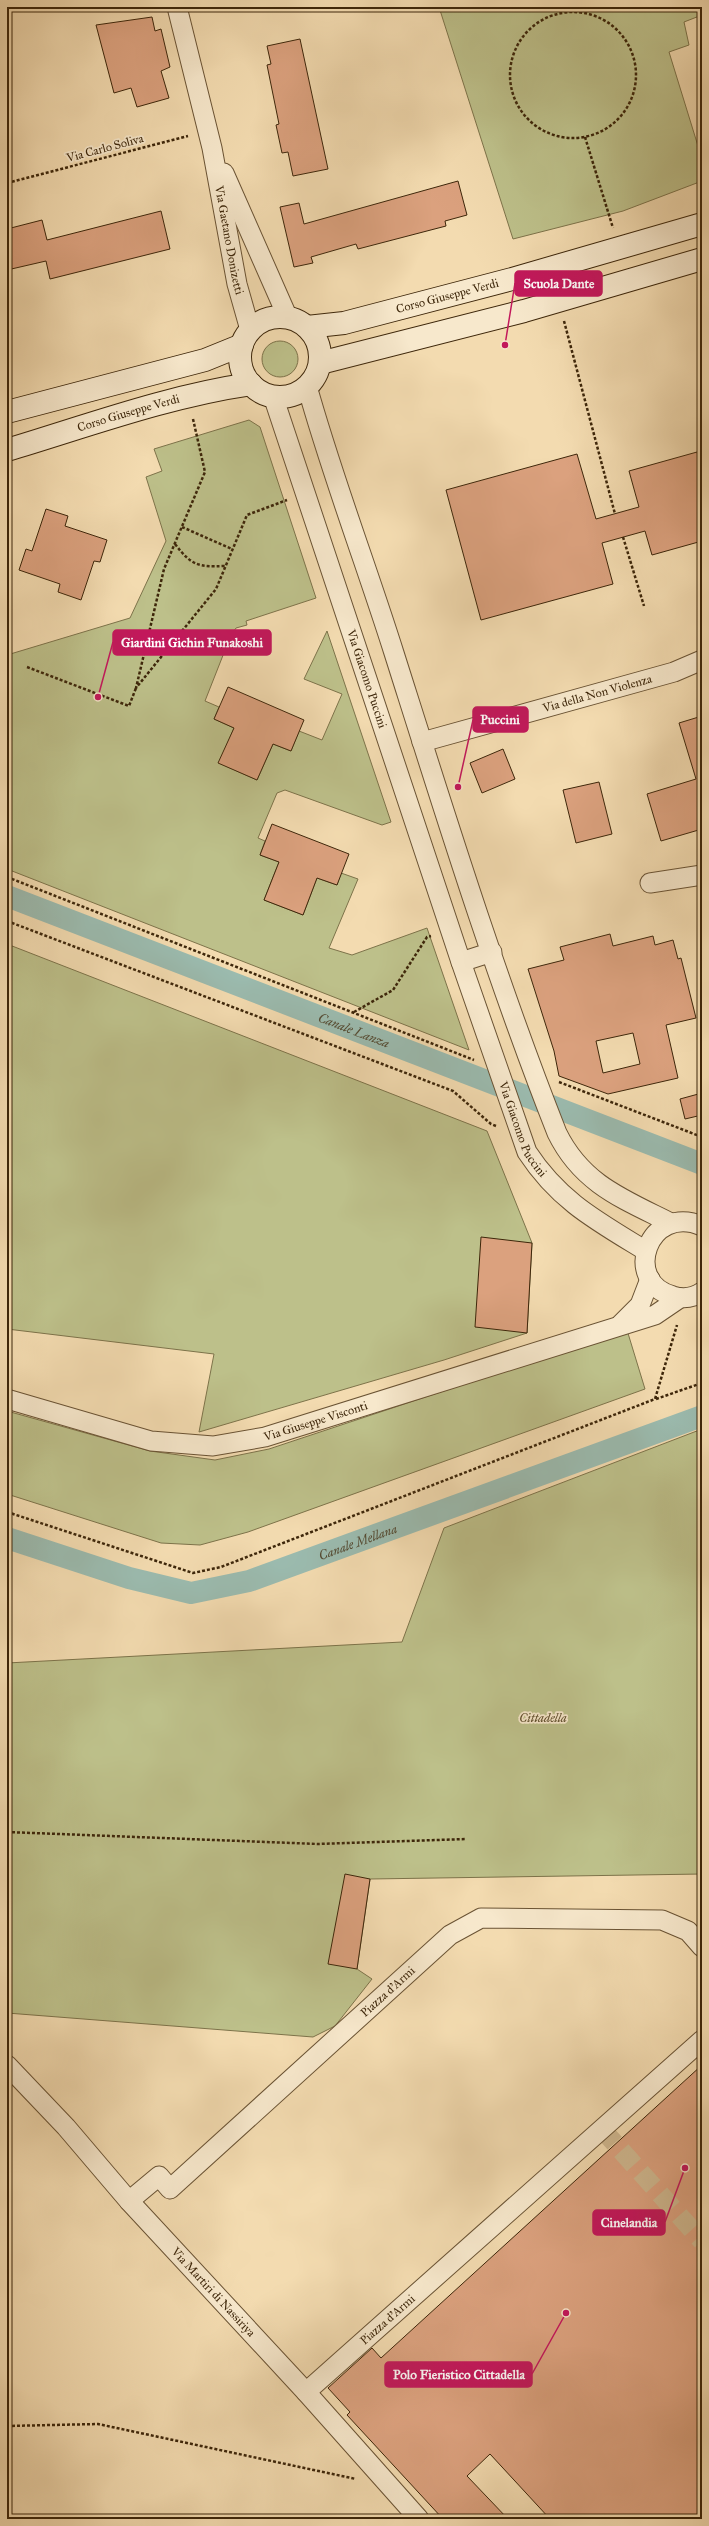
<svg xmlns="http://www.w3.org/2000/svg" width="709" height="2526" font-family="'IM FELL Great Primer',serif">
	<rect width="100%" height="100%" fill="#f3dbb0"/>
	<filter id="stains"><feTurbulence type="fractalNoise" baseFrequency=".005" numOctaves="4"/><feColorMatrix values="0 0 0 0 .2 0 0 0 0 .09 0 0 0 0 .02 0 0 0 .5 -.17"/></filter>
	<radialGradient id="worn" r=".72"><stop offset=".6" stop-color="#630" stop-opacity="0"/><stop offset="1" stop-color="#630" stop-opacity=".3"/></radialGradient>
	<path fill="#bdc08a" stroke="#7d734a" d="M439 7H702V15L684 22 689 45 669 52 702 159V181L623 211 513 239Z
		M262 359a18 18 0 1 1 36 0a18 18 0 1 1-36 0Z
		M249 420 260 427 316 598 246 621 247 625 236 628 231 635 205 701 219 707 214 719 234 728 219 763 257 780 273 744 291 751 299 731 322 740 342 694 304 679 327 631 391 822 382 825 285 790 277 793 258 838 265 841 260 855 279 862 264 900 303 915 317 878 337 885 341 873 358 879 329 948 352 955 427 928 469 1050 7 869V655L130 618 166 541 146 477 162 471 154 449Z
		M7 944 487 1131 532 1243 527 1333 444 1360 199 1432 214 1354 7 1329Z
		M627 1330 645 1389 248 1532 200 1545 161 1543 7 1494V1411L150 1451 215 1460 269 1449Z
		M702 1429V1874L370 1879 357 1969 372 1979 335 2026 313 2037 7 2013V1663L402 1642 444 1528Z"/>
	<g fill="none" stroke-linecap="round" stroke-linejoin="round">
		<g stroke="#9bbbaf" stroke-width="22">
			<path id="s1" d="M7 896 702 1164"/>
			<path id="s2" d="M7 1538 129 1578 191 1593 249 1581 702 1416"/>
		</g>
	</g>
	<path fill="#dba17e" stroke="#3d260a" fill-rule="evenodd" d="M152 17 155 31 161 29 170 67 161 71 169 98 137 107 131 88 114 93 96 25Z
		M300 39 328 169 293 176 288 152 282 153 276 125 279 124 267 65 271 64 267 46Z
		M458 181 467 215 445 221 446 226 358 249 356 244 311 257 313 263 294 267 280 207 299 203 304 224Z
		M161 211 170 249 50 279 46 261 7 270V229L42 220 47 240Z
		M697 452 702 471V541L652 555 645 531 602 543 613 584 481 620 446 490 577 454 596 519 639 507 629 471Z
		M46 509 68 516 65 526 107 540 100 562 94 561 81 600 58 592 60 584 19 570 26 549 32 551Z
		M228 687 304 720 291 751 273 744 257 780 218 763 234 728 214 719Z
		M702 716V829L661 841 647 794 696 779 679 723Z
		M503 749 515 779 482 793 470 763Z
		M599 782 612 834 576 843 563 790Z
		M272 824 349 854 337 885 317 878 303 915 264 900 279 862 260 855Z
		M610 934 613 946 653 936 655 945 673 940 678 959 681 958 696 1018 666 1025 678 1078 608 1094 559 1076 554 1051 528 969 564 960 560 947ZM633 1033 640 1064 603 1073 596 1041Z
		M702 1093V1115L685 1119 680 1099Z
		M481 1237 532 1243 527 1333 475 1327Z
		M345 1874 370 1879 357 1969 328 1964Z
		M702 2065V2519H550L490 2454 467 2476 508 2519H443L347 2415 350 2412 328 2388 372 2348 381 2358Z"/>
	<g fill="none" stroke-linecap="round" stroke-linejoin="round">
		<path stroke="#cfb78f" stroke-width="19" stroke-dasharray="19 10" stroke-linecap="butt" d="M602 2129 702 2241"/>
		<defs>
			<g id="street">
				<path id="s3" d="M177 7 212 148 237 284 250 330"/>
				<path d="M224 173 288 318"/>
				<path d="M307 386C332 476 366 564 394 653 445 814 495 976 557 1133 582 1184 623 1199 671 1223"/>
				<path id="s4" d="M273 396 461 962 527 1152C559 1201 597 1221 646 1251"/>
				<path id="s5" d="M422 742 674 672 702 660"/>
				<path d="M650 883 702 875"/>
				<path d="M461 962 492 952"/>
				<path d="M702 1226C648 1203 621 1282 673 1296 683 1299 693 1298 702 1292"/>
				<path d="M621 1324 640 1305 650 1279"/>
				<path id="s6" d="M7 1399 151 1441 213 1446 265 1437 655 1315 680 1298"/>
				<path id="s7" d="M7 2065 66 2127 129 2201 306 2392 419 2519"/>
				<path id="s8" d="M129 2201 159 2176 170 2189 450 1935 481 1918 662 1920 688 1931 702 1947"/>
				<path id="s9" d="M306 2392 702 2040"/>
			</g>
			<g id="secondary">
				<circle cx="280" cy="357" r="40"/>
				<path id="s10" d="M307 327 344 323 512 279 702 224"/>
				<path d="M320 363 524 311 702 259"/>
				<path d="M7 412 205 360 242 345"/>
				<path id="s11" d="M7 450C87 426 168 396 251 384"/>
			</g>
		</defs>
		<use href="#street" stroke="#6a5334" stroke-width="21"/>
		<use href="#secondary" stroke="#3d260a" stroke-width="24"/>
		<path stroke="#3d260a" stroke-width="2.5" stroke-dasharray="3 2" stroke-linecap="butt" d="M510 75a63 63 0 1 1 126 0a63 63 0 1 1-126 0Z
			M585 137 613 228
			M7 183 188 136
			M564 321 615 514
			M193 419 205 472 164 569 136 688 216 589 247 515 287 500
			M182 527 232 549
			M623 537 644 606
			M175 544C192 566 198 567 225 566
			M27 667 129 706 136 688
			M7 877 474 1060
			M7 921 453 1091 491 1124 496 1126
			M354 1012 393 990 427 937 431 936
			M559 1082 702 1137
			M656 1399 702 1383
			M7 1512 193 1573 221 1567 655 1399 677 1325
			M7 1832 318 1844 466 1839
			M7 2426 98 2424 356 2479"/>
		<use href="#street" stroke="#f7e8cc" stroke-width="19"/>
		<use href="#secondary" stroke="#f7e8cc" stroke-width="22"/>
	</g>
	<g text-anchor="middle" stroke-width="3.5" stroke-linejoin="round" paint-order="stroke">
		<g font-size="12" fill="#3d260a" stroke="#f7e8cc">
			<text transform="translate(105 148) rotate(-15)" y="4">Via Carlo Soliva</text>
			<text dy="4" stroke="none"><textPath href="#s3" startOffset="239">Via Gaetano Donizetti</textPath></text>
			<text dy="4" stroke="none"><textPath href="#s10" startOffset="144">Corso Giuseppe Verdi</textPath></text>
			<text dy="4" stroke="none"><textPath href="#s11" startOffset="127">Corso Giuseppe Verdi</textPath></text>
			<text dy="4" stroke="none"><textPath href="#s4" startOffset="298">Via Giacomo Puccini</textPath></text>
			<text dy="4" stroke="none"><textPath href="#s5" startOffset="182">Via della Non Violenza</textPath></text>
			<text dy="4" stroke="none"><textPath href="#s4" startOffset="775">Via Giacomo Puccini</textPath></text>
			<text dy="4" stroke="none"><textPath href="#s6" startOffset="318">Via Giuseppe Visconti</textPath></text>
			<text dy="4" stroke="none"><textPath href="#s8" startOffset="350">Piazza d'Armi</textPath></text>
			<text dy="4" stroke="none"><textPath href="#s7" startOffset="307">Via Martiri di Nassiriya</textPath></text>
			<text dy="4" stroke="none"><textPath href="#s9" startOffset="109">Piazza d'Armi</textPath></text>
		</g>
		<g font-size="12" font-style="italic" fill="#5d4c2a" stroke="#f7e8cc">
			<text x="543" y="1722">Cittadella</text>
		</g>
		<g font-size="13" font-style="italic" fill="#544b33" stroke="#f7e8cc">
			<text dy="5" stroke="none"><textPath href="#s1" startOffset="372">Canale Lanza</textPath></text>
			<text dy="5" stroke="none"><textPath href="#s2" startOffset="367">Canale Mellana</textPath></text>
		</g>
	</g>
	<path fill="none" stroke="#c2185b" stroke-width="1.5" d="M505 345L515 283M98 697L113 642M458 787L473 720M685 2168L665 2222M566 2313L532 2374"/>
	<g fill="#c2185b" stroke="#f7e8cc" stroke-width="1.5">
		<circle cx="505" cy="345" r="4"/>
		<circle cx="98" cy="697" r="4"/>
		<circle cx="458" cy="787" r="4"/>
		<circle cx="685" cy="2168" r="4"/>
		<circle cx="566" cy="2313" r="4"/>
	</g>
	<g fill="#c2185b" stroke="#c2185b" stroke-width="1.5">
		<rect x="515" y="271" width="87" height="25" rx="4"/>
		<rect x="113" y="630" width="158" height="25" rx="4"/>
		<rect x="473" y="707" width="55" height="25" rx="4"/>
		<rect x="593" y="2210" width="72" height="25" rx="4"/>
		<rect x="385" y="2362" width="147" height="25" rx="4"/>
	</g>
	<g font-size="13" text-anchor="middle" font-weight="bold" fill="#fff">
		<text x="559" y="288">Scuola Dante</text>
		<text x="192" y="647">Giardini Gichin Funakoshi</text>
		<text x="500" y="724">Puccini</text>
		<text x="629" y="2227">Cinelandia</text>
		<text x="459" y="2379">Polo Fieristico Cittadella</text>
	</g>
	<rect width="709" height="2526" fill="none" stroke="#f3dbb0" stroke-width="24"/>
	<rect x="8" y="8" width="693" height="2510" fill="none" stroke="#3d260a" stroke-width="2"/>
	<rect x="12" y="12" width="685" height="2502" fill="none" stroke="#3d260a"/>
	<rect width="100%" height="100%" filter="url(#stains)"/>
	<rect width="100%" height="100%" fill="url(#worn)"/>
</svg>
